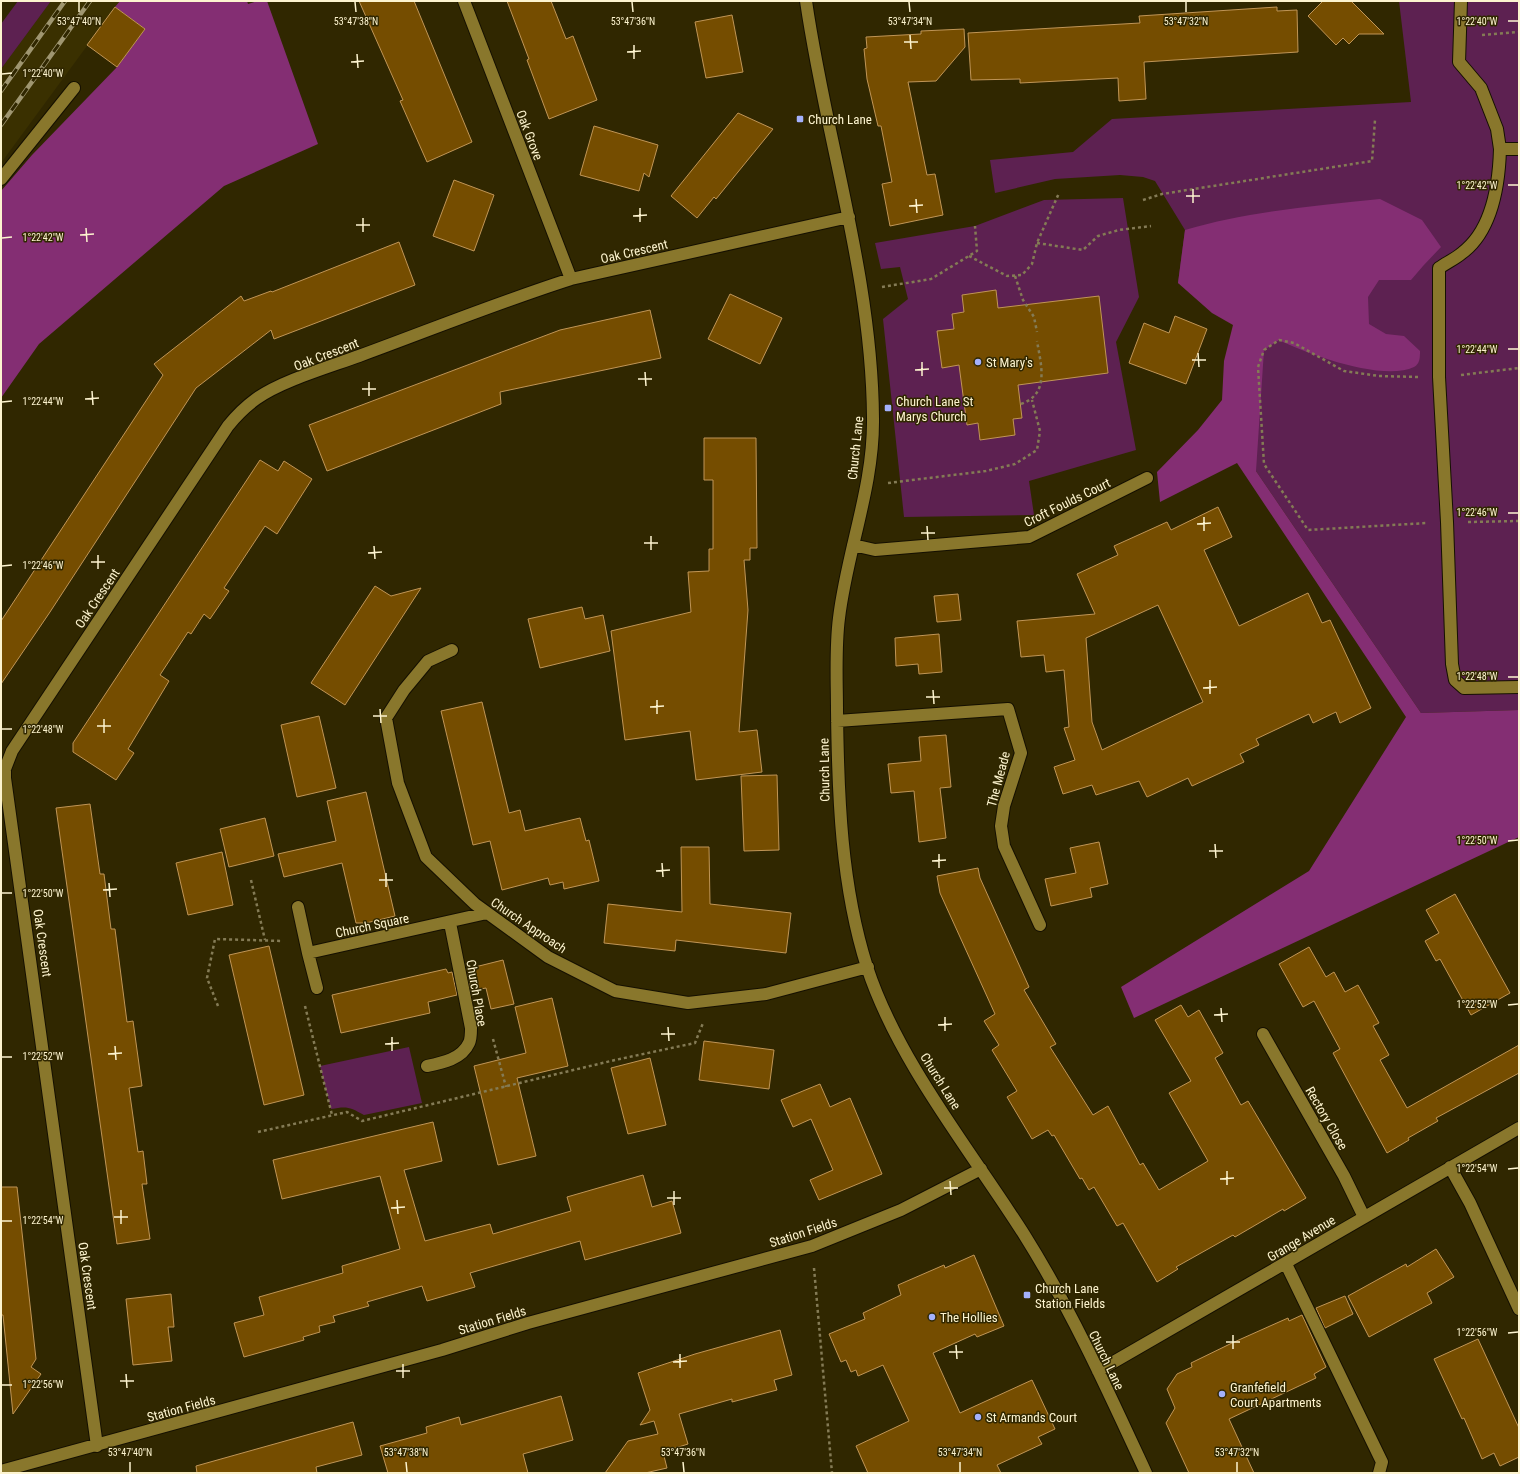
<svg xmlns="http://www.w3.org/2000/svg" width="1520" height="1474" font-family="'Roboto Condensed',sans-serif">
	<rect width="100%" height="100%" fill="#302700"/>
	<path fill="#3a3000" d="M51 1H120L1 163V69Z"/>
	<path fill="#5d2151" d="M18 1H51L1 69V24Z
		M1399 1H1519V710L1421 713 1256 471 1254 325 1178 283 1185 230 1155 181 1143 177 1120 175 1055 179 995 193 990 160 1073 152 1112 119 1411 102Z
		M1123 198 1139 297 1116 342 1136 450 1029 481 1034 515 904 517 883 319 908 299 900 267 881 269 875 243 975 226 1044 200Z
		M409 1047 422 1103 364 1115C350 1107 347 1106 331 1109L320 1066Z"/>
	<path fill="#842e73" d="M120 1H247L248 4 258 1H267L318 144 224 186 39 344 1 398V191L32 155 117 67 145 29 115 7Z
		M1380 199 1422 220 1441 247 1423 266 1411 280H1379L1368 297 1369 324 1386 334 1404 336 1420 351C1420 357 1420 364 1414 367 1383 382 1307 354 1279 340L1264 350 1256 471 1421 713 1519 710V837L1134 1018 1121 987 1309 871 1406 717 1237 463 1160 502 1157 472 1198 430 1222 400 1224 361 1233 325 1212 313 1178 283 1185 230C1248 211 1315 206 1380 199Z"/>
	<path fill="#754d00" stroke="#c09556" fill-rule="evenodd" d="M359 1H414L472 142 427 162 400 101 403 100Z
		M507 1H551L566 39 573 36 597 100 549 119 527 60 529 59Z
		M1323 1H1351L1384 34H1359L1349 44 1343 38 1336 45 1308 16Z
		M115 7 145 29 117 67 87 45Z
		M1277 7V11L1297 10 1298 52 1144 62 1146 99 1119 101 1118 78 1020 83V79L971 80 968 33 1140 23 1139 16Z
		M732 15 743 72 706 78 695 22Z
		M964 29 965 47 936 81 908 82 927 175 935 174 943 215 890 226 882 184 892 182 881 126H878L867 79 864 49 867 48 866 37 921 34V31Z
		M738 113 773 129 716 199 714 197 697 218 671 196Z
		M594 126 658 145 649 177 644 173 639 191 580 175Z
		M454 180 494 195 474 251 433 236Z
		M399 242 415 285 274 339 271 330 196 388 50 612 1 684V621L163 375 154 364 241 296 244 301 271 291 272 292Z
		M996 290 998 308 1099 296 1108 373 1018 385 1022 418 1013 419 1015 435 980 440 978 423 967 425 959 365 942 368 937 331 954 329 952 314 964 312 962 295Z
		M730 294 782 318 760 364 708 339Z
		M650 310 661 358 500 392 501 404 327 471 309 425 560 330Z
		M1175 316 1207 329 1186 384 1129 363 1144 323 1169 333Z
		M704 438H756L757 548H750V560H744L748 610 739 732 757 730 762 772 696 780 690 731 625 740 611 631 691 612 688 572 709 571V549H713V480H704Z
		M260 460 278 471 284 461 312 479 277 534 265 526 224 588 229 591 210 619 204 614 191 634 188 632 160 675 169 681 128 749 134 753 116 780 73 752V743Z
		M1218 507 1232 537 1204 550 1239 626 1308 593 1322 623 1330 620 1371 708 1340 723 1336 712 1313 723 1309 714 1256 739 1259 745 1240 754 1244 762 1192 786 1188 778 1147 797 1139 781 1096 795 1092 785 1063 794 1054 767 1075 760 1064 728 1069 727 1064 670 1046 672 1044 655 1021 657 1017 621 1095 614 1077 574 1118 555 1114 546 1167 522 1171 530ZM1158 605 1203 702 1102 750 1092 722 1086 638Z
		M375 586 391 596 421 588 345 705 311 683Z
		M958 594 961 620 937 622 934 596Z
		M582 607 585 619 603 615 610 651 540 668 528 619Z
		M939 634 942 672 919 674 918 664 896 666 895 638Z
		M482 702 509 813 520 810 525 831 580 818 586 841 589 840 599 881 564 889 563 882 550 885 548 878 502 890 490 841 473 845 441 711Z
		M319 716 336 788 297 797 281 725Z
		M946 735 951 787 940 788 946 838 919 842 914 791 891 793 888 764 921 761 919 737Z
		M777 775 779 850 744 851 741 776Z
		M366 792 395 916 366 923H356L342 863 284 877 278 854 336 841 327 801Z
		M90 804 100 874H104L111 929H115L127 1022 133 1021 142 1086 129 1088 138 1152 143 1151 147 1184H142L150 1239 117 1244 56 808Z
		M265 818 274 856 229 867 220 829Z
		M1099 842 1108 884 1090 888 1092 897 1051 906 1045 879 1076 873 1070 848Z
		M681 847H709L710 904 791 913 786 953 676 940 675 951 604 943 608 904 682 912Z
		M222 852 233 905 188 915 176 863Z
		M978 868 980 878 1029 987 1024 990 1056 1044 1050 1047 1093 1115 1108 1106 1140 1165 1143 1163 1159 1190 1208 1161 1169 1093 1191 1081 1155 1020 1181 1005 1188 1017 1199 1010 1223 1053 1215 1058 1241 1105 1248 1101 1306 1198 1284 1211 1283 1209 1235 1237 1233 1235 1176 1267 1178 1269 1157 1282 1123 1223 1117 1226 1094 1187 1089 1190 1082 1178 1080 1179 1054 1135 1052 1136 1048 1130 1032 1139 1007 1097 1017 1091 992 1050 999 1045 984 1021 995 1014 940 893 937 876Z
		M1455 894 1510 993 1471 1015 1440 959 1436 961 1425 941 1439 933 1426 910Z
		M269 946 304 1095 264 1105 229 955Z
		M1309 947 1326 977 1334 972 1345 992 1358 985 1379 1023 1373 1026 1389 1055 1380 1060 1407 1108 1519 1045V1073L1436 1118 1438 1121 1408 1138 1409 1140 1387 1153 1333 1053 1340 1049 1314 1001 1303 1007 1279 964Z
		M503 960 514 1004 491 1009 486 988 471 991 467 969Z
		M446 969 448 973 452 972 457 995 428 1002 430 1013 341 1033 332 995Z
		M552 998 568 1066 517 1078 536 1156 498 1165 474 1066 526 1053 515 1007Z
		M704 1041 774 1050 769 1089 699 1080Z
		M650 1058 666 1125 628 1134 611 1068Z
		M820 1084 830 1107 850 1098 882 1174 819 1200 810 1180 833 1170 811 1119 793 1127 781 1100Z
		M433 1122 442 1161 404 1170 425 1241 490 1224 493 1234 571 1211 567 1197 643 1175 652 1207 672 1201 681 1233 585 1260 580 1241 470 1273 475 1287 427 1301 422 1286 367 1302 369 1306 333 1316 335 1322 319 1326 320 1332 303 1337 304 1340 244 1357 234 1323 264 1315 259 1297 343 1273 342 1266 400 1249 380 1176 282 1199 273 1160Z
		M1 1187H17L36 1359 31 1367 41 1374 13 1414 3 1315H1Z
		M1436 1249 1454 1277 1427 1293 1432 1303 1369 1337 1348 1296 1406 1264 1407 1267Z
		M974 1255 1004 1326 977 1337 975 1334 933 1353 960 1413 1032 1380 1055 1429 1038 1437 1042 1444 997 1465 1001 1473H868L856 1446 909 1421 883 1365 858 1376 856 1370 851 1372 846 1360 841 1362 829 1334 865 1319 863 1313 901 1295 898 1285 944 1265 945 1268Z
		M171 1294 174 1327H168L172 1361 133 1365 126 1299Z
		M1345 1296 1353 1314 1325 1328 1316 1308Z
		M1302 1315 1326 1367 1314 1374 1316 1378 1229 1419 1254 1473H1189L1166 1423 1175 1408 1167 1389 1177 1374 1192 1367 1191 1363 1232 1343 1288 1318 1289 1321Z
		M780 1330 792 1375 774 1380 777 1390 732 1402V1399L679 1414 688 1444 663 1452 667 1468 645 1473H605L628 1441 658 1434 654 1421 640 1425 650 1410 638 1373 695 1354Z
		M1478 1339 1519 1428V1457L1500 1466 1494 1453 1482 1459 1464 1418 1462 1419 1434 1359Z
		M561 1396 573 1440 523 1454 528 1473H388L380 1446 427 1433 426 1427 459 1417 461 1425Z
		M353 1422 362 1455 316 1467 317 1473H197L196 1466Z"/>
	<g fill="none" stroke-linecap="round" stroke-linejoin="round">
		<defs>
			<path id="minor" d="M464 1 571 279
				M806 1C826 140 872 276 873 418 874 486 847 551 839 618 835 649 837 680 837 711 838 797 841 885 867 967 898 1062 972 1152 1025 1236 1072 1311 1109 1393 1146 1473
				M1461 1 1459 62 1481 88 1497 129 1500 149H1519
				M1500 149C1499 184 1493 230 1462 253 1455 259 1446 263 1439 268V377L1447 522 1452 664 1455 680 1464 688 1519 687
				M1 179 74 88
				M853 545 875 550 1029 537 1147 478
				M452 650 428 661 404 690 386 718 398 783 426 857 475 904 548 957 615 991 688 1003 766 994 868 967
				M837 721 1008 709 1021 753 1004 806 1001 826 1004 846 1040 925
				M298 907 308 953 487 913
				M308 953 317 988
				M1263 1034 1344 1176 1364 1217
				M427 1066C442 1063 462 1059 469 1043 471 1039 471 1032 471 1028L450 923
				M1450 1167 1470 1203 1519 1309
				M1286 1264 1382 1462 1379 1473
				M1098 1371 1519 1128
				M97 1446 5 778V769L12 751 228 426C236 416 245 407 256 399 281 381 329 367 359 356 430 330 499 302 571 279L849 217
				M1 1471 442 1350 528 1323 812 1246 901 1210 981 1169"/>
		</defs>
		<use href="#minor" stroke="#151000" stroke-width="14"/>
		<path stroke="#847b55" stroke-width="2.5" stroke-dasharray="3 3" stroke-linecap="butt" d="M1482 35 1519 32
			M1143 200 1162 194 1372 161 1375 120
			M1037 243 1083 250 1098 236 1119 230 1151 226
			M969 256 1007 276 1022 275 1032 264 1037 243 1059 193
			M1015 276 1023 300 1034 317 1037 332
			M882 287 931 279 977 251 975 226
			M1461 375 1519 368
			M1418 377 1379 376 1344 371 1294 343 1279 340 1264 350 1258 367 1264 464 1308 530 1427 523
			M1021 404C1050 394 1041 365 1037 341
			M888 483 986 471 1015 464 1037 450 1040 431 1032 400
			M1468 522 1519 521
			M251 880 265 940
			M218 1006 207 978 215 939 283 941
			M305 1006 332 1115
			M493 1039 506 1087
			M258 1132 347 1112 362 1121 615 1060 695 1043 703 1023
			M814 1268 832 1473"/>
		<use href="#minor" stroke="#89772c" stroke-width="12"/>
		<defs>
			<path id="rail" d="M1 91 65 1
				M1 125 90 1"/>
		</defs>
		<use href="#rail" stroke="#9f9670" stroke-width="4.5"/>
		<use href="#rail" stroke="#302700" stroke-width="3" stroke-dasharray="9" stroke-linecap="butt"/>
	</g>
	<path fill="none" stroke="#fdf4cf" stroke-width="1.5" d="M79 2V12M355 2 356 12M632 2 633 12M909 2 910 12M1186 2V12M1508 21H1518M910 35 911 49M904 42H918M634 45V59M627 52 641 51M357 54 358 68M351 62 364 61M2 74 12 73M1508 185H1518M1193 189V203M1186 196H1200M916 199 917 213M909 206 923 205M640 208V222M633 216 647 215M363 218V232M356 225H370M86 228 87 242M80 235 94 234M2 238 12 237M1508 349H1518M1198 353 1199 367M1192 360H1206M922 362V376M915 370 929 369M645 372 646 386M638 379H652M369 382V396M362 389H376M92 391 93 405M85 399 99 398M2 402 12 401M1508 513H1518M1204 517V531M1197 524 1211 523M927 526 928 540M921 533H935M651 536V550M644 543H658M374 546 375 559M368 553 382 552M98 555V569M91 562H105M2 566 12 565M1508 677H1518M1210 680V694M1203 688 1217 687M933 690 934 704M926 697H940M657 700V714M650 707 664 706M380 709 381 723M373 716H387M104 719V733M97 726H111M2 729H12M1508 841 1518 840M1215 844 1216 858M1209 851H1223M939 854V868M932 861 946 860M662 863 663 877M656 871 670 870M386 873V887M379 880H393M109 883 110 897M103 890 117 889M2 893H12M1508 1005 1518 1004M1221 1008 1222 1022M1214 1015 1228 1014M945 1017V1031M938 1025 952 1024M668 1027 669 1041M661 1034H675M392 1037V1051M385 1044 399 1043M115 1046 116 1060M108 1054 122 1053M2 1057H12M1508 1169 1518 1168M1227 1171V1185M1220 1179 1234 1178M950 1181 951 1195M944 1188H958M674 1191V1205M667 1198H681M397 1200 398 1214M391 1208 405 1207M121 1210V1224M114 1217H128M2 1221H12M1508 1333 1518 1332M1233 1335V1349M1226 1342H1240M956 1345 957 1359M949 1352H963M680 1354V1368M673 1362 687 1361M403 1364V1378M396 1371H410M126 1374 127 1388M120 1381H134M2 1385H12M130 1462V1472M406 1462 407 1472M683 1462 684 1472M960 1462V1472M1237 1462V1472"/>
	<g fill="#a4b1fc" stroke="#302700" stroke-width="1.5">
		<rect x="796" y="115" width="8" height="8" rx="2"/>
		<circle cx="978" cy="362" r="4"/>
		<rect x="884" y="404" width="8" height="8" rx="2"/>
		<rect x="1023" y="1291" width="8" height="8" rx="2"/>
		<circle cx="932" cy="1317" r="4"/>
		<circle cx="1222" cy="1394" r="4"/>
		<circle cx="978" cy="1417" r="4"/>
	</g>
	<g text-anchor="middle" stroke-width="3" stroke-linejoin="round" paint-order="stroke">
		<g font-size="13" fill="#fdf4cf" stroke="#302700" text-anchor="start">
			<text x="808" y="124">Church Lane</text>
			<text x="986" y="367">St Mary's</text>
			<text x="896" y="406">Church Lane St<tspan x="896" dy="15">Marys Church</tspan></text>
			<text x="1035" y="1293">Church Lane<tspan x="1035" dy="15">Station Fields</tspan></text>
			<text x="940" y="1322">The Hollies</text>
			<text x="1230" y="1392">Granfefield<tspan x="1230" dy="15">Court Apartments</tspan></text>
			<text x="986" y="1422">St Armands Court</text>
		</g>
		<g font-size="13" fill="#fdf4cf" stroke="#302700">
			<text transform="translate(530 135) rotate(69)" y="5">Oak Grove</text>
			<text transform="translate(634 251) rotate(-13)" y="5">Oak Crescent</text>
			<text transform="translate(326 354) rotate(-21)" y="5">Oak Crescent</text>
			<text transform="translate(855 448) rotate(-84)" y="5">Church Lane</text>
			<text transform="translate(1067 502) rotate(-26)" y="5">Croft Foulds Court</text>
			<text transform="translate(97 598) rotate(-56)" y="5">Oak Crescent</text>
			<text transform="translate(824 770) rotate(-91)" y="5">Church Lane</text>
			<text transform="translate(998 779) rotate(-75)" y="5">The Meade</text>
			<text transform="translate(372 925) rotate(-12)" y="5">Church Square</text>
			<text transform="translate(529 925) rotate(34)" y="5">Church Approach</text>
			<text transform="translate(43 943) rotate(82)" y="5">Oak Crescent</text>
			<text transform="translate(477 993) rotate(80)" y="5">Church Place</text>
			<text transform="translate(941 1081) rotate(58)" y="5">Church Lane</text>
			<text transform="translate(1327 1118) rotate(60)" y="5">Rectory Close</text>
			<text transform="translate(803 1232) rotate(-18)" y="5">Station Fields</text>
			<text transform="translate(1301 1238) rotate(-31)" y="5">Grange Avenue</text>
			<text transform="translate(88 1276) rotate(82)" y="5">Oak Crescent</text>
			<text transform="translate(492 1320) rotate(-17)" y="5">Station Fields</text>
			<text transform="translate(1107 1360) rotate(64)" y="5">Church Lane</text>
			<text transform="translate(181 1408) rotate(-15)" y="5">Station Fields</text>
		</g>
	</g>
	<g font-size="10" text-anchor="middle" fill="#fdf4cf" stroke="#302700" stroke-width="3" stroke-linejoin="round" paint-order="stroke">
		<text x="1477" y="25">1°22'40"W</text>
		<text x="79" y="25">53°47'40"N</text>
		<text x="356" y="25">53°47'38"N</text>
		<text x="633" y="25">53°47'36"N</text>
		<text x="910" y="25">53°47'34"N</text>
		<text x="1186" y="25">53°47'32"N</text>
		<text x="43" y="77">1°22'40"W</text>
		<text x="1477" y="189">1°22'42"W</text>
		<text x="43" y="241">1°22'42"W</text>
		<text x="1477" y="353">1°22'44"W</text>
		<text x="43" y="405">1°22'44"W</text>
		<text x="1477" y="516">1°22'46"W</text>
		<text x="43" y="569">1°22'46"W</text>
		<text x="1477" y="680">1°22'48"W</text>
		<text x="43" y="733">1°22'48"W</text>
		<text x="1477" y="844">1°22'50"W</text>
		<text x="43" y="897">1°22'50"W</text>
		<text x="1477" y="1008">1°22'52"W</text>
		<text x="43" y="1060">1°22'52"W</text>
		<text x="1477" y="1172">1°22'54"W</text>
		<text x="43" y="1224">1°22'54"W</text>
		<text x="1477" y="1336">1°22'56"W</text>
		<text x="43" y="1388">1°22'56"W</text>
		<text x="130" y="1456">53°47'40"N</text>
		<text x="406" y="1456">53°47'38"N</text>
		<text x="683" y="1456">53°47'36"N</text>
		<text x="960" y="1456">53°47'34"N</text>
		<text x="1237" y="1456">53°47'32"N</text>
	</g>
	<rect width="1520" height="1474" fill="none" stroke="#fdf4cf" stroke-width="4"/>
</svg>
